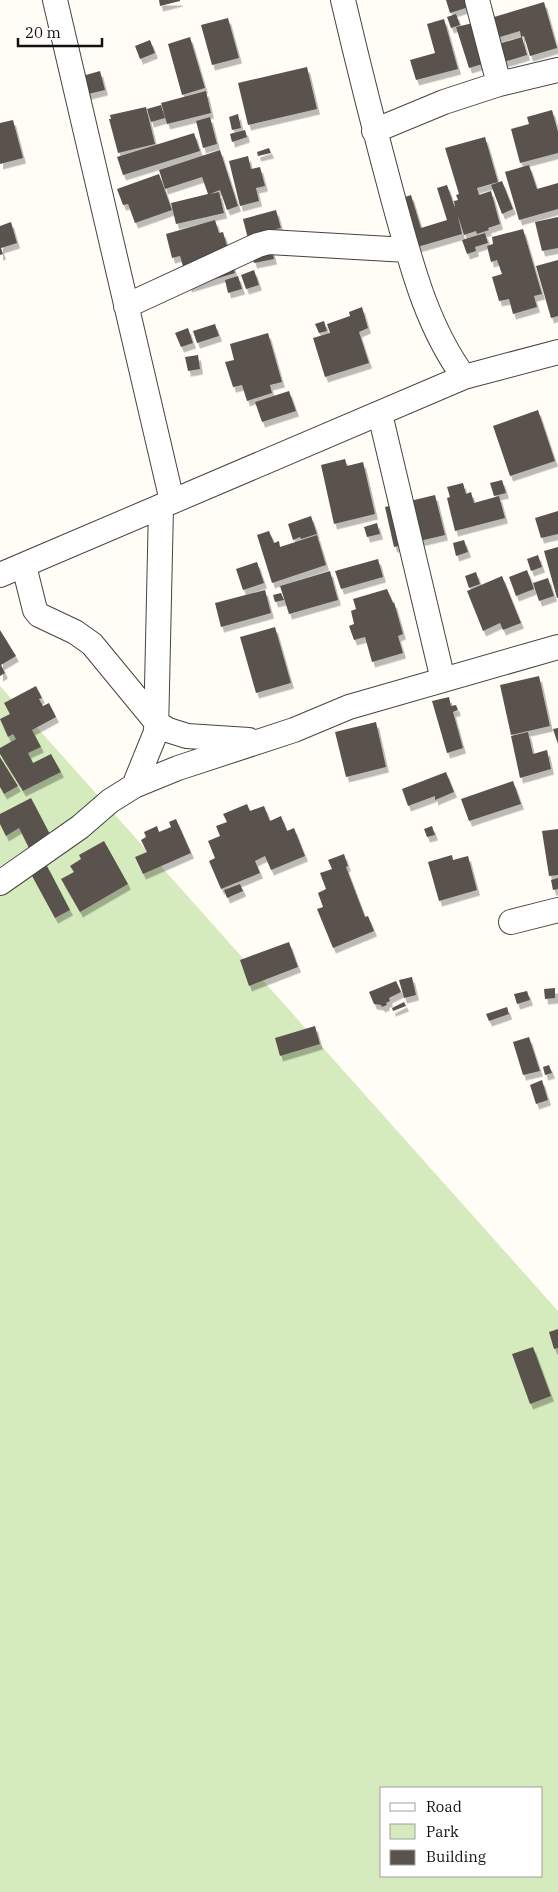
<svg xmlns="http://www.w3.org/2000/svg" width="558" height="1892" font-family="'IBM Plex Serif',serif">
	<defs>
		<filter id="shadow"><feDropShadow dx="3" dy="5.5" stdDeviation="0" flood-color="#0004"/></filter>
	</defs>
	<rect width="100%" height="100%" fill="#fffdf5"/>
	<path fill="#d5ebbd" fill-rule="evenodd" d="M0 686 558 1311V1892H0ZM382 1788H542V1876H382Z"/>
	<path fill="#5a524d" filter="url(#shadow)" d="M159 0H180V1L160 6Z
		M446 0H471L472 6 450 13Z
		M544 2 557 48 530 56 524 36 521 37 520 31 490 40 484 20Z
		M456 14 460 25 451 28 447 17Z
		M228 18 239 58 212 65 201 25Z
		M444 19 458 69 416 80 410 60 435 53 427 24Z
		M473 23 492 46 522 37 527 55 497 64 496 60 469 68 456 27Z
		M190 37 205 88 182 95 168 44Z
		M150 40 155 53 140 59 135 46Z
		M307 67 317 109 248 125 238 83Z
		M100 71 105 90 84 95 81 74 85 73 86 75Z
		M206 91 211 113 167 124 161 103Z
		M161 105 165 118 151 122 147 109Z
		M146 107 155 144 118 153 109 119H111L110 115Z
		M552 110 558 132V153L520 163 511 129 529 124 527 117Z
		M238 114 241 128 232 130 229 117Z
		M210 117 217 144 203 148 196 121Z
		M13 120 23 158 0 164V123Z
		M245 130 247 137 232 142 230 134Z
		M194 133 200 151 123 175 117 157Z
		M485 137 498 182 477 188 479 195 491 191 500 224 488 228 489 230 477 234 476 231 464 235 458 216 462 234 407 250 393 201 411 195 421 228 447 220 437 188 447 185 455 208 454 201 458 200 456 195 459 194 445 148Z
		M269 148 271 153 258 156 257 152Z
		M220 150 238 206 227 210 220 190 210 194 219 192 224 213 176 224 171 203 208 194 202 177 165 189 159 170Z
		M248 156 251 169 260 167 265 186 256 188 259 201 240 206 229 161Z
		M529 165 537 189 558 183V209L519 220 505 172Z
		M159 174 172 210 135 223 128 204 123 205 117 189Z
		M502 181 513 209 502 214 491 185Z
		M276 210 281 228 267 231 274 259 254 263 243 219Z
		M558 217V248L542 251 535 222Z
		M215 220 219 233 223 232 235 273 189 287 180 256 172 258 166 234Z
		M11 222 17 243 1 248 3 254 0 255V226Z
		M523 229 542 294 534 296 537 307 513 314 509 299 499 301 492 277 502 274 497 260 491 262 487 246 493 244 492 237Z
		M485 233 488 243 475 247 476 251 467 254 462 240Z
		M558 260V316L551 318 536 266Z
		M254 270 259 285 246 289 241 275Z
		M238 276 242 289 228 293 225 280Z
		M362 307 368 328 359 332 369 363 325 377 313 338 330 333 327 324 350 316 349 312Z
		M324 321 327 331 319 333 315 324Z
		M215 324 219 336 197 343 193 331Z
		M188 328 193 343 181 347 175 333Z
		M268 333 282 382 270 385 272 393 247 401 242 385 233 387 225 362 234 360 230 344Z
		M198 355 200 369 188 371 185 357Z
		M289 391 296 411 262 422 255 402Z
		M538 410 555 461 510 476 493 426Z
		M345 459 347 466 363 462 375 514 334 524 321 465Z
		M502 480 506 493 494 496 490 483Z
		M463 483 466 494 471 492 474 503 499 496 505 518 455 531 447 498 450 497 447 487Z
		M435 495 445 535 394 547 385 507Z
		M558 511V534L541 538 535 518Z
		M311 516 317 534 301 539 300 537 293 540 288 524Z
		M377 523 380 534 367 537 364 527Z
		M269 531 274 543 279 541 280 547 317 535 326 565 272 583 257 535Z
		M464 540 468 552 456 556 453 543Z
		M558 547V598H557L544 551Z
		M538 555 542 567 531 571 527 559Z
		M378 559 383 577 341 589 335 571Z
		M257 562 264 583 243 590 236 569Z
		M527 570 534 589 516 596 509 577Z
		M330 571 338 600 289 614 280 586Z
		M476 572 480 584 469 588 465 576Z
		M502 576 521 623 503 630 500 623 483 631 467 591Z
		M548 578 554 596 539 601 533 583Z
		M387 589 393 603 394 602 403 634 398 636 403 653 372 662 365 637 354 640 349 626 354 624 351 611 356 609 353 599Z
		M265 590 271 613 221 627 215 603Z
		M281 593 284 600 275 602 273 595Z
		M275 627 291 683 256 693 240 637Z
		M0 630 16 656 1 665 5 673 0 676Z
		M539 676 550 726 511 735 500 685Z
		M36 686 42 698 39 699 43 706 49 703 56 717 32 730 41 747 28 753 33 763 51 754 61 772 23 791 0 754V748L16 739 13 734 8 737 0 719 10 714 4 703Z
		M449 697 451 706 456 705 458 710 453 712 463 748 447 753 432 701Z
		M376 722 386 767 346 777 335 732Z
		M558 728V744L553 729Z
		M528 732 533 754 547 750 551 769 520 778 511 736Z
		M0 757 18 786 4 794 0 787Z
		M446 772 454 792 435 800V796L408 806 402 789Z
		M513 781 521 804 469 821 461 799Z
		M31 798 54 842 32 854 19 828 6 836 0 824V814Z
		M247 804 250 811 264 806 270 821 281 816 287 831 294 828 305 856 271 870 265 856 255 861 260 873 221 889 209 861 215 858 208 841 220 836 216 826 227 822 223 814Z
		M176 819 191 853 143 874 135 857 147 852 141 840 146 837 144 832 157 826 159 832 171 827 169 822Z
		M432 826 435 835 427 837 424 829Z
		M558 829V875L549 876 542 831Z
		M104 841 128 884 80 912 61 879 74 872 70 866 81 859 79 855Z
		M344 854 348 866 346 867 365 917 368 916 374 931 333 948 317 909 323 907 318 893 326 889 320 873 332 869 328 860Z
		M452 855 453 860 468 856 477 890 439 901 428 862Z
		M47 866 70 910 55 918 31 874Z
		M558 878V889L553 890 551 880Z
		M240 884 243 891 227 898 224 890Z
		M289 942 298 967 249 986 240 960Z
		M412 977 416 995 404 998 399 980Z
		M396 981 401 992 389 998 390 1001 386 1003 387 1005 382 1007 381 1005 374 1004 369 992Z
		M555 988V998L545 999 544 989Z
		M527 991 530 1000 517 1004 514 994Z
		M404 1002 406 1006 393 1011 392 1008Z
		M507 1007 509 1014 489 1021 486 1014Z
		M315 1026 320 1044 280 1056 275 1038Z
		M529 1037 540 1071 523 1075 513 1042Z
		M549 1065 552 1073 545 1075 543 1067Z
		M542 1080 548 1100 536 1104 530 1085Z
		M558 1329V1348L554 1349 549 1332Z
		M533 1347 551 1396 530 1404 512 1354Z"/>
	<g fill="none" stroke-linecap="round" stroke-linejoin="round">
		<defs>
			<path id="street" d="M55 0 172 501
				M343 0C359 68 376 135 394 202 411 263 426 325 464 377
				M477 0 499 84
				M374 131 444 102 499 84 558 70
				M126 306 258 245 269 242 407 250
				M380 414 443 680
				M24 566 35 610 39 615 75 632 92 644 157 723 168 730 187 736 249 740
				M0 575 464 377 558 352
				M134 786 156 732 161 507
				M0 883 80 827 110 801 134 786 178 768 294 730 349 707 558 647
				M511 922 558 910"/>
		</defs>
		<use href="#street" stroke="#444" stroke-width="26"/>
		<use href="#street" stroke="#fff" stroke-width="24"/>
	</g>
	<rect x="380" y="1787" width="162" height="90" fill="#ffffff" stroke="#a0a0a0"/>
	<rect x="390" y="1803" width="25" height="8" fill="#ffffff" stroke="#a0a0a0"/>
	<text x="426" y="1812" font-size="15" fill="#111111">Road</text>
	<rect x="390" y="1824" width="25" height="15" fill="#d5ebbd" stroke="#a0a0a0"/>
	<text x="426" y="1837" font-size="15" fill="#111111">Park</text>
	<rect x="390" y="1850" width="25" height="15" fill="#5a524d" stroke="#a0a0a0"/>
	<text x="426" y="1862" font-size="15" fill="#111111">Building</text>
	<path d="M18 38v8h84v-8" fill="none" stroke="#111111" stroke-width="2.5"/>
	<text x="25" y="38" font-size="15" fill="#111111" stroke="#ffffff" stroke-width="4" paint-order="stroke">20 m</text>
</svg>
